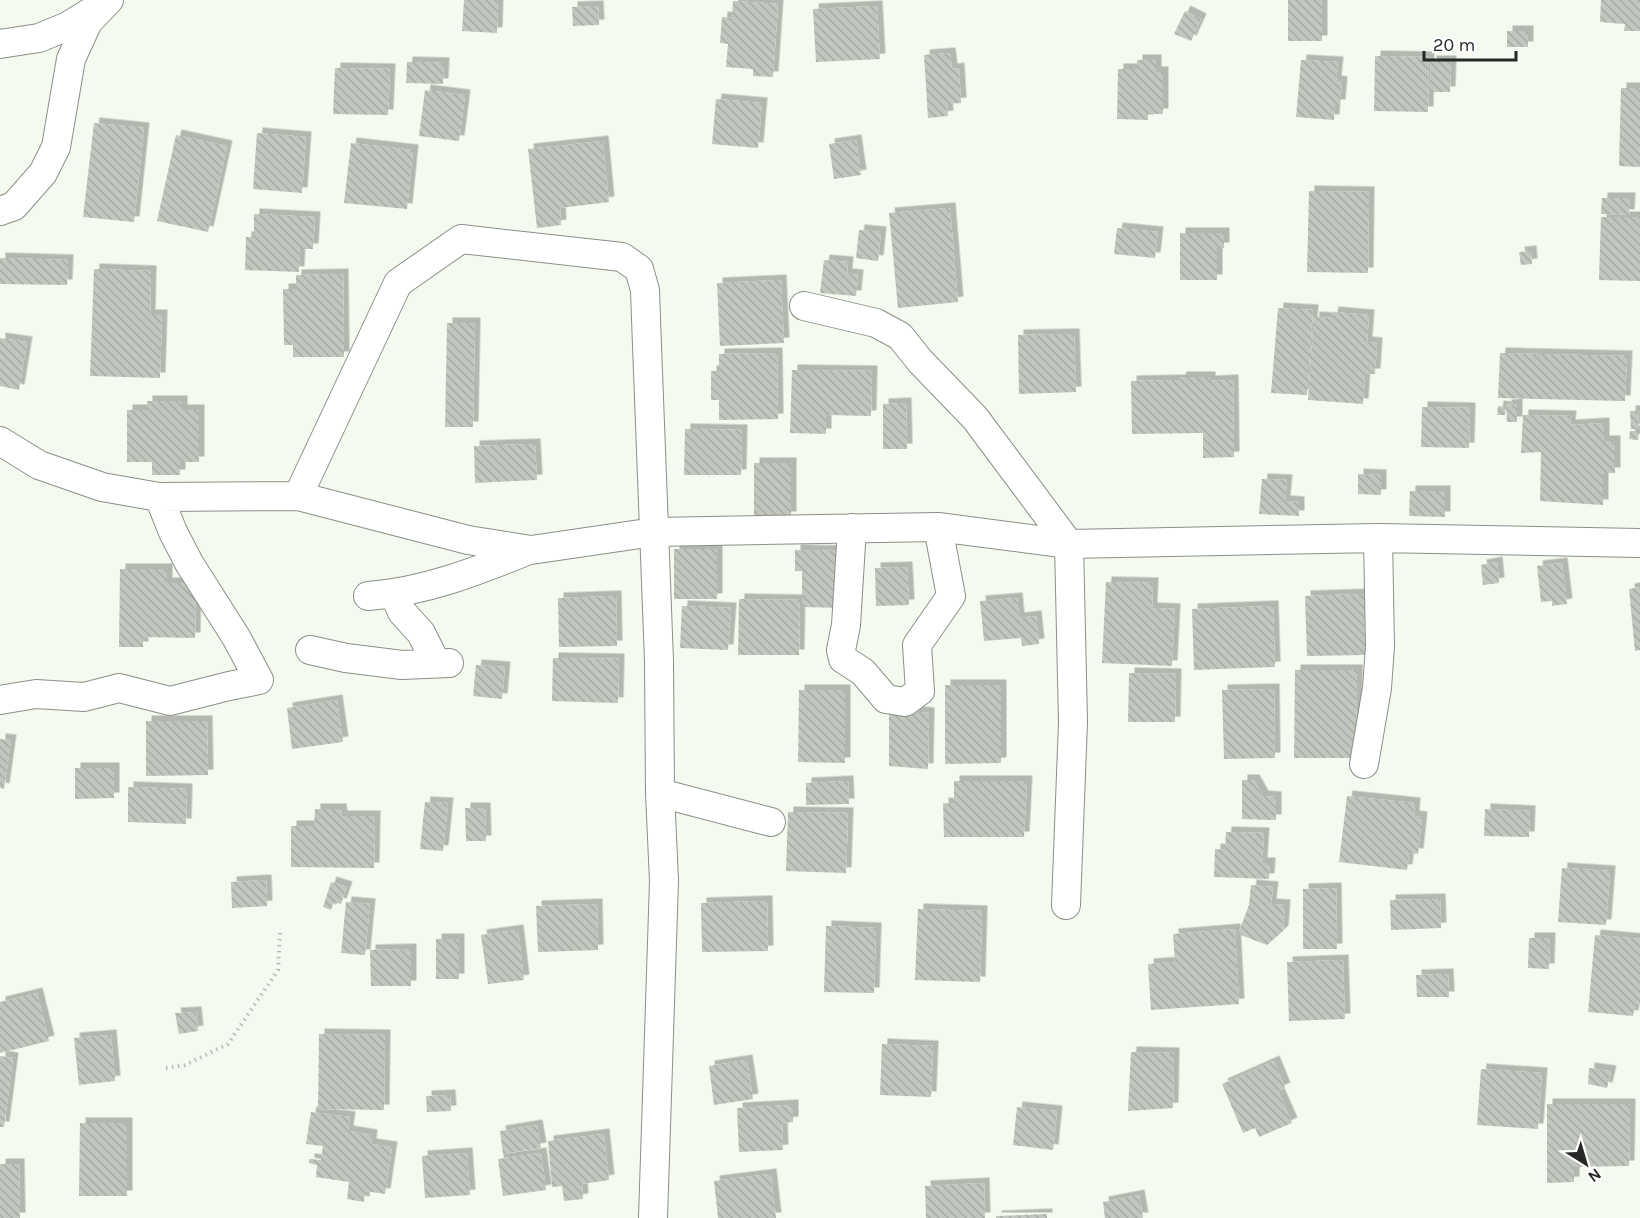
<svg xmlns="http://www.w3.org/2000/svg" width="1640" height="1218" font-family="Karla,sans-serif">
	<defs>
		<pattern id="building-back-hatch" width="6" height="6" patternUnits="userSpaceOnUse" patternTransform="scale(1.5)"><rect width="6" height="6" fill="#c1c7be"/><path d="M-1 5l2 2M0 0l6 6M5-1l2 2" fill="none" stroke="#a6aba3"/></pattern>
		<filter id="shadow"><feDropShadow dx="5.5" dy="-5.5" stdDeviation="0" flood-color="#0004"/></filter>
	</defs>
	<rect width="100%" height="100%" fill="#f4faf0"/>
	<path fill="url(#building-back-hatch)" filter="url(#shadow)" d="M464 0H498L497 33 462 31Z
		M1288 0H1322V41H1288Z
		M1601 0H1640V31H1624L1625 24 1600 22Z
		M733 1 778 4 773 77 753 76V69L726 67 728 44 720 43 722 17 732 18Z
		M598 6 599 25 573 26 572 7Z
		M877 6 880 59 816 62 813 9Z
		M1185 11 1201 19 1191 41 1174 34Z
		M1507 31H1528V47H1507Z
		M950 53 952 69 959 68 961 103 947 104 948 116 928 118 924 55Z
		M1375 56 1429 57 1428 112 1374 111Z
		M1137 60H1156V72H1163V114H1148V120L1117 119 1118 69H1137Z
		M1301 60 1338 62 1336 81 1342 82 1340 105H1335L1334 120 1296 117Z
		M1431 61H1451L1450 92H1430Z
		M407 62 444 63 443 84 406 83Z
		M335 68 390 69 388 115 333 114Z
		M1621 88H1640V167L1619 166Z
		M425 90 465 95 459 141 419 136Z
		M716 99 762 103 758 148 712 144Z
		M94 123 144 128 134 222 83 217Z
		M257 133 306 137 302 193 253 189Z
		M176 135 227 146 208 232 157 221Z
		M856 140 861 175 834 179 829 144Z
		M603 141 609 202 560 208 561 225 537 228 528 149Z
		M351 143 413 150 407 209 344 203Z
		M1309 191 1369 192 1368 273 1307 272Z
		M1602 198H1630L1629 215 1601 214Z
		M950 208 958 302 898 308 889 213Z
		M254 214 315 217 313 249H300L299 272 245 270 246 237H254Z
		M1601 217H1640V281L1599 280Z
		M1117 228 1158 232 1155 258 1114 254Z
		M859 230 881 232 878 261 856 258Z
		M1180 233H1224V248H1217V280H1180Z
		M1531 251 1532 264 1521 265 1519 252Z
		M0 258 68 260 67 285 0 284Z
		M824 260 848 262 847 274 858 275 856 296 820 293Z
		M94 269 151 271 150 315H162L160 378 90 376Z
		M343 274 344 357H293V345H284L283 289H296V275Z
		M781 280 784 343 720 346 717 283Z
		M1278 308 1313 310 1307 395 1271 393Z
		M1333 312 1369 315 1367 342 1377 343 1375 374H1365L1363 404 1308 400 1314 317 1332 318Z
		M447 323H475L473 427H445Z
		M1074 334 1076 392 1019 394 1018 335Z
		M0 338 27 342 19 390 0 386Z
		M777 353 778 419 719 420V400H711V371H719V354Z
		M1500 353 1627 356 1625 401 1498 398Z
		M792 370 872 371 871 416 826 415V434L790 433Z
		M1181 377H1210V381L1233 380 1234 457 1203 458V433L1132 434 1131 381 1180 380Z
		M147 401H182V410H199V462H180V475H152V462H127V410H147Z
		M906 403 907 449H883V404Z
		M1517 404V422H1507L1506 405Z
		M1498 406 1506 407 1505 415H1497Z
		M1422 407 1470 408 1469 448 1421 447Z
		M1630 411H1638L1639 429H1631Z
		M1523 415 1571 416 1570 425 1604 423V441H1615V473H1603V505L1540 501 1541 452 1521 453Z
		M685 429 742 430 741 475H684Z
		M1630 431H1639L1638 440 1629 439Z
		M535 444 537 480 475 483 474 446Z
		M754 463H791V517H754Z
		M1358 474 1381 475V495L1358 494Z
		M1262 479 1287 480 1285 501 1299 502V516L1259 514Z
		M1410 491H1445V517L1409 516Z
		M674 549H717V599H674Z
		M795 550 845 551 844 608 802 607V571H795Z
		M1497 562 1499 583 1483 585 1481 565Z
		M1562 563 1567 604 1552 606V601L1541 602 1537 566Z
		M907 567 909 605 876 606 875 568Z
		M120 569H167V583H196L195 638 143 637V647H119Z
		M1106 582 1153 583 1152 608 1175 609 1172 666 1102 663Z
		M1640 587V650L1635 651 1629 589Z
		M1364 594 1365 655 1307 656 1305 596Z
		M616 596 617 646 559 647 558 598Z
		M1017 598 1019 618 1036 616 1039 644 1022 646 1021 638 984 641 980 601Z
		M739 599 800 600 799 655H738Z
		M682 606 731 608 728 650 680 648Z
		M1273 606 1275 667 1194 670 1192 609Z
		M553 658 619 659 618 703 552 701Z
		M476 665 505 667 502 699 473 696Z
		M1295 670H1357L1356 758H1294Z
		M1129 673 1176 674 1175 722H1128Z
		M945 685H1001V763L945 764Z
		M1274 689 1275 758 1224 759 1222 690Z
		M799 690H845V763L798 762Z
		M337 700 343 742 292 749 287 708Z
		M889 709 929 713 928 769 889 766Z
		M146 721H207L208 775 146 776Z
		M0 739 11 740 4 789 0 788Z
		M75 768H114V798L75 799Z
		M1242 780H1254L1263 796 1276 797V820L1242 819Z
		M848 781 849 804 806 805V783Z
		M954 781H1027L1024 837H944L943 803 954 804Z
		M128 787 187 789 186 824 128 822Z
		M1347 796 1415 803 1414 816 1422 817 1418 854 1409 853 1407 870 1339 862Z
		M425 802 448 803 443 851 420 849Z
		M465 808H485L486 841H466Z
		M315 809H341L342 816H375L374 868 291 867V826H314Z
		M1485 809 1530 811 1529 837 1484 836Z
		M788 812 848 813 846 873 786 871Z
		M1226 832 1264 833 1262 863H1270L1269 879 1214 877 1215 849 1225 850Z
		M1562 868 1610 871 1606 925 1558 922Z
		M266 880 267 906 232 908 231 882Z
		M331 882 347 887 341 904 334 902 331 910 323 907Z
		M1251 885 1273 887 1271 904 1285 905 1283 931 1267 945 1238 934 1249 905Z
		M1336 888 1337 949H1303V889Z
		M1440 899 1441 928 1391 930 1390 900Z
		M767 901 768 951 702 952 701 903Z
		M346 902 370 904 365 955 341 953Z
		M597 904 598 950 538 952 536 906Z
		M918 909 982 911 980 982 915 980Z
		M826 926 876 928 874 993 824 992Z
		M1235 929 1239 1004 1151 1010 1148 964 1175 962 1173 934Z
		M518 930 524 980 488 984 481 935Z
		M1595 935 1640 939V1004L1635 1003 1633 1016 1588 1012Z
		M1529 938H1550L1549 969 1528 968Z
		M436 939H459V979H436Z
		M411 949V986H371L370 950Z
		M1343 960 1345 1019 1289 1021 1287 962Z
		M1448 974 1449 997H1417L1416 975Z
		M37 993 49 1041 0 1053V1002Z
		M196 1012 198 1031 179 1034 175 1013Z
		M319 1034 385 1035 384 1110 318 1109Z
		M111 1035 115 1081 79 1085 74 1038Z
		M882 1044 933 1046 931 1097 880 1095Z
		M1131 1052 1174 1053 1173 1108 1128 1111Z
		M0 1056 13 1058 4 1127H0Z
		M747 1060 753 1099 714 1105 709 1066Z
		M1274 1061 1285 1088 1278 1091 1292 1123 1259 1137 1255 1128 1243 1133 1222 1084Z
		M1589 1068 1611 1071 1607 1088 1588 1084Z
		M1481 1069 1542 1073 1538 1129 1477 1125Z
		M450 1095 451 1111 427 1112 426 1096Z
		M1547 1104H1630L1629 1166 1574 1167V1182L1547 1183Z
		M793 1105V1122L782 1123 783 1150 739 1152 737 1108Z
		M1017 1107 1057 1111 1053 1150 1013 1145Z
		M311 1112 350 1117 348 1131 372 1135 371 1144 392 1147 385 1194 365 1191 364 1202 347 1199 349 1182 316 1177 317 1165 309 1163V1159L321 1160 323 1146 306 1144Z
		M80 1123H127V1196H79Z
		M537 1125 541 1148 503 1154 500 1131Z
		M604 1134 609 1180 582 1184 583 1199 564 1201 562 1186 552 1187 548 1141Z
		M467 1153 470 1195 425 1198 422 1156Z
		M541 1153 546 1190 503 1196 498 1159Z
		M0 1164H19L20 1218H0Z
		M771 1174 776 1218H718L714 1181Z
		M984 1183 985 1218H926L925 1186Z
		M1139 1195 1143 1218H1105L1103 1202Z
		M1047 1214V1218H996V1216Z"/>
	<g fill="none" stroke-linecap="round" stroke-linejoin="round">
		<defs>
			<path id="minor" d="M0 44 39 38 68 26 97 8
				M0 211 14 206 43 173 56 147 71 59 88 22 109 0
				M804 306 876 323 900 336 920 361 975 418 1069 544 1073 722 1066 905
				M0 441 39 465 102 487 159 497 298 496 468 540 531 550 654 532 938 527 1069 544 1378 538 1640 543
				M298 496 398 283 461 239 622 257 639 269 645 290 646 319 659 661 660 793 664 881 653 1218
				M852 528 846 625 841 650 843 659 863 672 886 699 905 702 920 691 917 645 951 596 938 527
				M394 594 402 612 421 633 436 663
				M368 596C424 592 478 571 529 550
				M310 650 346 658 402 665 449 663
				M0 700 36 694 84 697 119 688 170 701 229 686 259 680 236 637 189 563 173 532 159 497
				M1364 764 1377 688 1380 646 1378 538
				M660 793 771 822"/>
		</defs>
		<use href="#minor" stroke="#8a9087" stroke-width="30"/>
		<path stroke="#b6bbb3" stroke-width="4" stroke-dasharray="1.5 4.5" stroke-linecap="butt" d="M166 1068 185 1065 228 1044 278 970 280 933"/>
		<use href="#minor" stroke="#fff" stroke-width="28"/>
	</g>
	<g transform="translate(1586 1164) rotate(143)" stroke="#ffffff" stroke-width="4.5" paint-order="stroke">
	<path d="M0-4.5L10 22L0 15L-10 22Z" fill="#262825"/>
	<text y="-9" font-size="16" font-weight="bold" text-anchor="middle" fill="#262825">N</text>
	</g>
	<path d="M1424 51v9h92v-9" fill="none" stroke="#262825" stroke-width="3"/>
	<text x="1433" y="51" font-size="18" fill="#262825" stroke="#ffffff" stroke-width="4.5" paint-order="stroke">20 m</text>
</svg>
